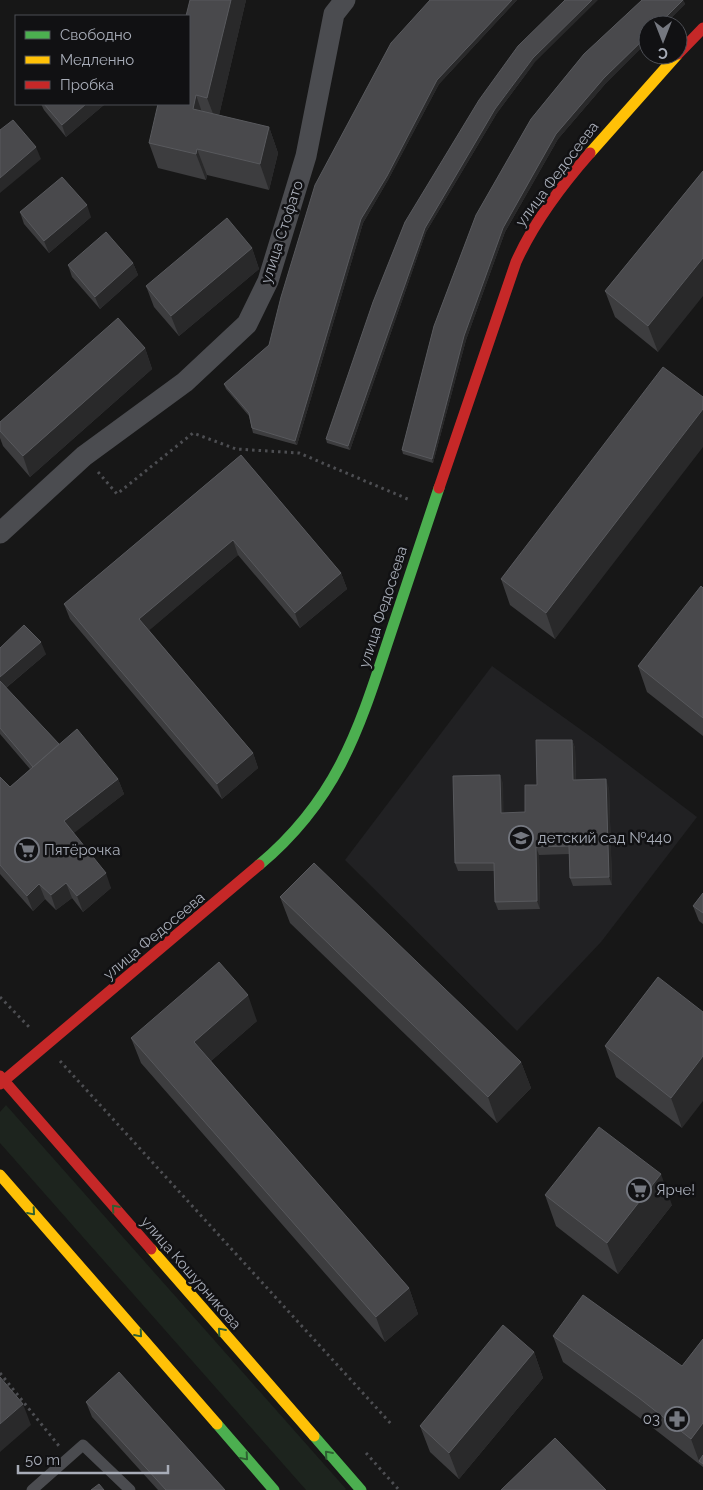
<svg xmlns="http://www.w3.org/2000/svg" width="703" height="1490" font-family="Raleway,sans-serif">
	<rect width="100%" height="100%" fill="#171717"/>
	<path fill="#212123" d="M492 666 601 744 697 817 601 942 517 1031 345 860Z"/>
	<path fill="#1d241e" d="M6 1105 346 1489 345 1490H306L0 1143V1112Z"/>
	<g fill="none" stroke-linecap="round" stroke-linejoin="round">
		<path stroke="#4d4e52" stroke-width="3" stroke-dasharray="2.5 4" stroke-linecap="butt" d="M98 472 117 494 193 433 236 449 299 453 410 500
			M0 997 31 1029
			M60 1061 393 1426
			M0 1373 59 1446
			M366 1453 399 1490"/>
		<path stroke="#4b4c50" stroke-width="11" d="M32 1490 83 1445 130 1490"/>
		<path stroke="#4b4c50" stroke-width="21" d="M0 533 84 456 185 382 247 324 268 281 306 156 334 14 345 0"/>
		<path stroke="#4caf50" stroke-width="11" d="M259 865C338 799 359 729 390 635 406 586 423 537 439 488
			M217 1424 274 1490
			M314 1436 361 1490"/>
		<path stroke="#ffc107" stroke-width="11" d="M590 153 677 55
			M0 1175 217 1424
			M151 1249 314 1436"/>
		<path stroke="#c62828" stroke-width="11" d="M678 54 703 28
			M439 488 516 262C534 222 561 186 590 153
			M0 1076 151 1249
			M0 1084 259 865"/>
	</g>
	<path fill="#3d3d3f" d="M190 0H246L219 115 269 127 278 153 269 190 207 175 206 180 158 168 149 143 189 104Z
		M430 0H517L439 84 388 180 363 223 297 445 253 433 249 416 226 389 224 384 269 345Z
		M642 0H683L685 4 664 25H648V41L606 83 558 139 505 232 466 340 433 463 403 454 402 450 434 326 476 215 531 119 584 54Z
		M535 62 497 113 426 232 350 450 327 443 326 439 405 222Z
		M41 104H105L66 137 44 110Z
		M703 171 658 352 615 317 605 291Z
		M20 212 91 217 49 253 24 224Z
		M252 248 259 269 179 336 154 307 146 286Z
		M133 263 138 275 100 309 72 277 68 265Z
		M145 348 152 369 30 477 3 446 0 438V422Z
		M703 397 555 639 510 605 501 579Z
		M241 455 341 573 347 589 300 628 238 555 149 630 253 753 258 768 222 799 70 619 64 604Z
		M703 588V736L647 692 638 666Z
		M0 648 46 654 6 688 59 744 118 779 124 794 73 833 111 888 83 912 72 898 56 910 45 899 33 911 0 874V777L10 787 30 769 0 734Z
		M572 740 575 748 576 780 609 788 612 885 573 886 570 878 569 854 539 855 540 909 498 910 495 902 494 871H458L455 863 503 783V813L525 812 537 785Z
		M703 893V924L699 921 693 906Z
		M280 897 521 1062 531 1088 497 1123 290 923Z
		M658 977 682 1128 616 1077 605 1046Z
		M257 1021 211 1061 409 1288 418 1314 385 1342 141 1063 131 1038Z
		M545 1195 672 1205 618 1274 556 1226Z
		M553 1336 682 1366 703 1339V1467L648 1424 563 1362Z
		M534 1352 543 1378 459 1479 430 1452 420 1426Z
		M86 1402 225 1490H158L92 1417Z"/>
	<path fill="#29292a" d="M231 0H246L217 124 207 98Z
		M512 0H517L439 84 388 180 363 223 297 445 295 441 361 219 437 80Z
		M592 0H598L535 62 497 113 426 232 350 450 348 446 425 228 495 109 533 58Z
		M683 0 685 4 664 25H658Z
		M648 35V41L606 83 558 139 505 232 466 340 433 463 432 459 464 336 503 228 556 134 604 78Z
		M196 95 205 121 193 109Z
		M86 104H105L66 137 62 125Z
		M269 127 278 153 269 190 260 164Z
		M36 147 41 159 0 193V178Z
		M197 149 207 175 206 180 196 154Z
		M87 205 91 217 49 253 44 241Z
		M252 248 259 269 179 336 171 316Z
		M703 258V296L658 352 648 326Z
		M133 263 138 275 100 309 95 297Z
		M145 348 152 369 30 477 23 456Z
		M703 409V447L555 639 546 613Z
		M233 540 238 555 145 634 139 619Z
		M341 573 347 589 300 628 295 613Z
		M41 642 46 654 2 691 0 685V677Z
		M572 740 575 748 576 788 573 780Z
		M253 753 258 768 222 799 217 784Z
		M500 775 503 783 504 821 501 813Z
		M118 779 124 794 69 837 64 821Z
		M606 779 609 788 612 885 609 877Z
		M536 847 539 855 540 909 537 901Z
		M106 873 111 888 83 912 77 896Z
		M66 883 72 898 56 910 51 895Z
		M39 884 45 899 33 911 27 896Z
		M248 995 257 1021 203 1068 194 1042Z
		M703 1056V1101L682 1128 671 1098Z
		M521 1062 531 1088 497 1123 488 1097Z
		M661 1174 672 1205 618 1274 607 1243Z
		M409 1288 418 1314 385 1342 376 1317Z
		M534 1352 543 1378 459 1479 449 1453Z
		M23 1404 31 1425 0 1452V1424Z
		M703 1423V1461H699L691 1439Z"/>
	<path fill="#49494c" stroke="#58595d" d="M190 0H231L207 98 196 95 193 109 269 127 260 164 197 149 196 154 149 143 158 104H189V16H186Z
		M430 0H512L437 80 387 176 361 219 295 441 252 428 249 413 224 384 269 345 281 297 315 185 391 43Z
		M565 0H592L533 58 495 109 425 228 348 446 326 439 373 302 405 222 479 100 518 46Z
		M642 0H683L658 25H648V35L604 78 556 134 503 228 464 336 432 459 402 450 434 326 476 215 531 119 584 54Z
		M44 104H86L62 125Z
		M13 120 36 147 0 178V130Z
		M703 171V258L648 326 605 291Z
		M62 177 87 205 44 241 20 212Z
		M227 218 252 248 171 316 146 286Z
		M106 232 133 263 95 297 68 265Z
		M118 318 145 348 23 456 0 431V422Z
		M663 367 703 397V409L546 613 501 579Z
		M241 455 341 573 295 613 233 540 139 619 253 753 217 784 64 604Z
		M701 586 703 588V718L638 666Z
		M24 625 41 642 0 677V648Z
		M0 681 59 744 33 767 0 728Z
		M77 729 118 779 64 821 106 873 77 896 66 883 51 895 39 884 27 896 0 865V777L10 787Z
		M536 740H572L573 780 606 779 609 877 570 878 569 846 536 847 537 901 495 902 494 863H455L453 776 500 775 501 813 525 812V785H537Z
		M314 863 521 1062 488 1097 280 897Z
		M703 893V913L693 906Z
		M219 962 248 995 194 1042 409 1288 376 1317 131 1038Z
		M658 977 703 1012V1056L671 1098 605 1046Z
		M599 1127 661 1174 607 1243 545 1195Z
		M583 1295 682 1366 703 1339V1423L691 1439 639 1398 553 1336Z
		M503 1325 534 1352 449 1453 420 1426Z
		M119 1372 225 1490H166L86 1402Z
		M0 1377 23 1404 0 1424Z
		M555 1438 606 1490H501Z
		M703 1455V1464L699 1461Z
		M99 1484 104 1490H91Z"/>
	<defs><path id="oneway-chevron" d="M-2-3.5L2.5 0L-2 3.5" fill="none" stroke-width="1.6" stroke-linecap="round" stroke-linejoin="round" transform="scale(1.25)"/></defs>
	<g stroke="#2e6032">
		<use href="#oneway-chevron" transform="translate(115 1208) rotate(-131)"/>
		<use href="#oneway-chevron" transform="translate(32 1212) rotate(49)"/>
		<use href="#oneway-chevron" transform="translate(221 1331) rotate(-131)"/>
		<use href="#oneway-chevron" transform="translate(139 1334) rotate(49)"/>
		<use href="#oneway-chevron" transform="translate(328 1454) rotate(-131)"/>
		<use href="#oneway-chevron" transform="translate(245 1457) rotate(49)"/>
	</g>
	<defs>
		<symbol id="school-ring" viewBox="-11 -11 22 22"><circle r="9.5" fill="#111113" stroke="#757880" stroke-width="1.5"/><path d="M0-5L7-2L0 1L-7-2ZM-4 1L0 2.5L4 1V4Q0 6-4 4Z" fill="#757880"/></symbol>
		<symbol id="supermarket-ring" viewBox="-11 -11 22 22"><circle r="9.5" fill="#111113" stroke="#757880" stroke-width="1.5"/><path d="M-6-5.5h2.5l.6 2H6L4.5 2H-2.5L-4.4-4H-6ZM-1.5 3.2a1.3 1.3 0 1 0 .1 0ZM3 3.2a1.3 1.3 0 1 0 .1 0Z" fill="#757880"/></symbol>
		<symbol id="pharmacy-ring" viewBox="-11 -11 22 22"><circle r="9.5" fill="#111113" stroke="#757880" stroke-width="1.5"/><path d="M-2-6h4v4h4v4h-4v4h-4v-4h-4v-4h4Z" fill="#757880"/></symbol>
	</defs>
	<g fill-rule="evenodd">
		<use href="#school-ring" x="507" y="824" width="28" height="28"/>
		<use href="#supermarket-ring" x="13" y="836" width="28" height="28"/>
		<use href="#supermarket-ring" x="625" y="1176" width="28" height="28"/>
		<use href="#pharmacy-ring" x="663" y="1405" width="28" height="28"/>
	</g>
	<g text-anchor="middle" stroke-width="5" stroke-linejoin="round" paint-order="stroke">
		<g font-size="15" fill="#a8adb8" stroke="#111113">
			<text transform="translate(557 174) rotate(-53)" y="5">улица Федосеева</text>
			<text transform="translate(282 232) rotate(-72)" y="5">улица Стофато</text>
			<text transform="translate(383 607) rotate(-72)" y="5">улица Федосеева</text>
			<text transform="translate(154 936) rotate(-40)" y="5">улица Федосеева</text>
			<text transform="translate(191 1273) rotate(49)" y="5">улица Кошурникова</text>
		</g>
		<g font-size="15" fill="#a8adb8" stroke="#111113" text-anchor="start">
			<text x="538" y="843">детский сад №440</text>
			<text x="44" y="855">Пятёрочка</text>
			<text x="656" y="1195">Ярче!</text>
			<text x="660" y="1424" text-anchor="end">03</text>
		</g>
	</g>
	<rect x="15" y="15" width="175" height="90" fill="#111113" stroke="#4d4f55"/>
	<rect x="25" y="31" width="25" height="8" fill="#4caf50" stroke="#4d4f55"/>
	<text x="60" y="40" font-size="15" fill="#a8adb8">Свободно</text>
	<rect x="25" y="56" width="25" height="8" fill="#ffc107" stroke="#4d4f55"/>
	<text x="60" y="65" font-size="15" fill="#a8adb8">Медленно</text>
	<rect x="25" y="81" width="25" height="8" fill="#c62828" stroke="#4d4f55"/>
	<text x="60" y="90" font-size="15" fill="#a8adb8">Пробка</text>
	<g transform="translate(663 40) rotate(180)"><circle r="24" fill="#111113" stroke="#4d4f55"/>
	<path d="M0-4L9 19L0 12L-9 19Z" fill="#757880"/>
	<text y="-8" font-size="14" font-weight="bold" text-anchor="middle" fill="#a8adb8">С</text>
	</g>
	<path d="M18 1465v8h150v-8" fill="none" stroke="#a8adb8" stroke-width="2.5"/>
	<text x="25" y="1465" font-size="15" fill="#a8adb8" stroke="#111113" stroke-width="4" paint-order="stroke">50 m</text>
</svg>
